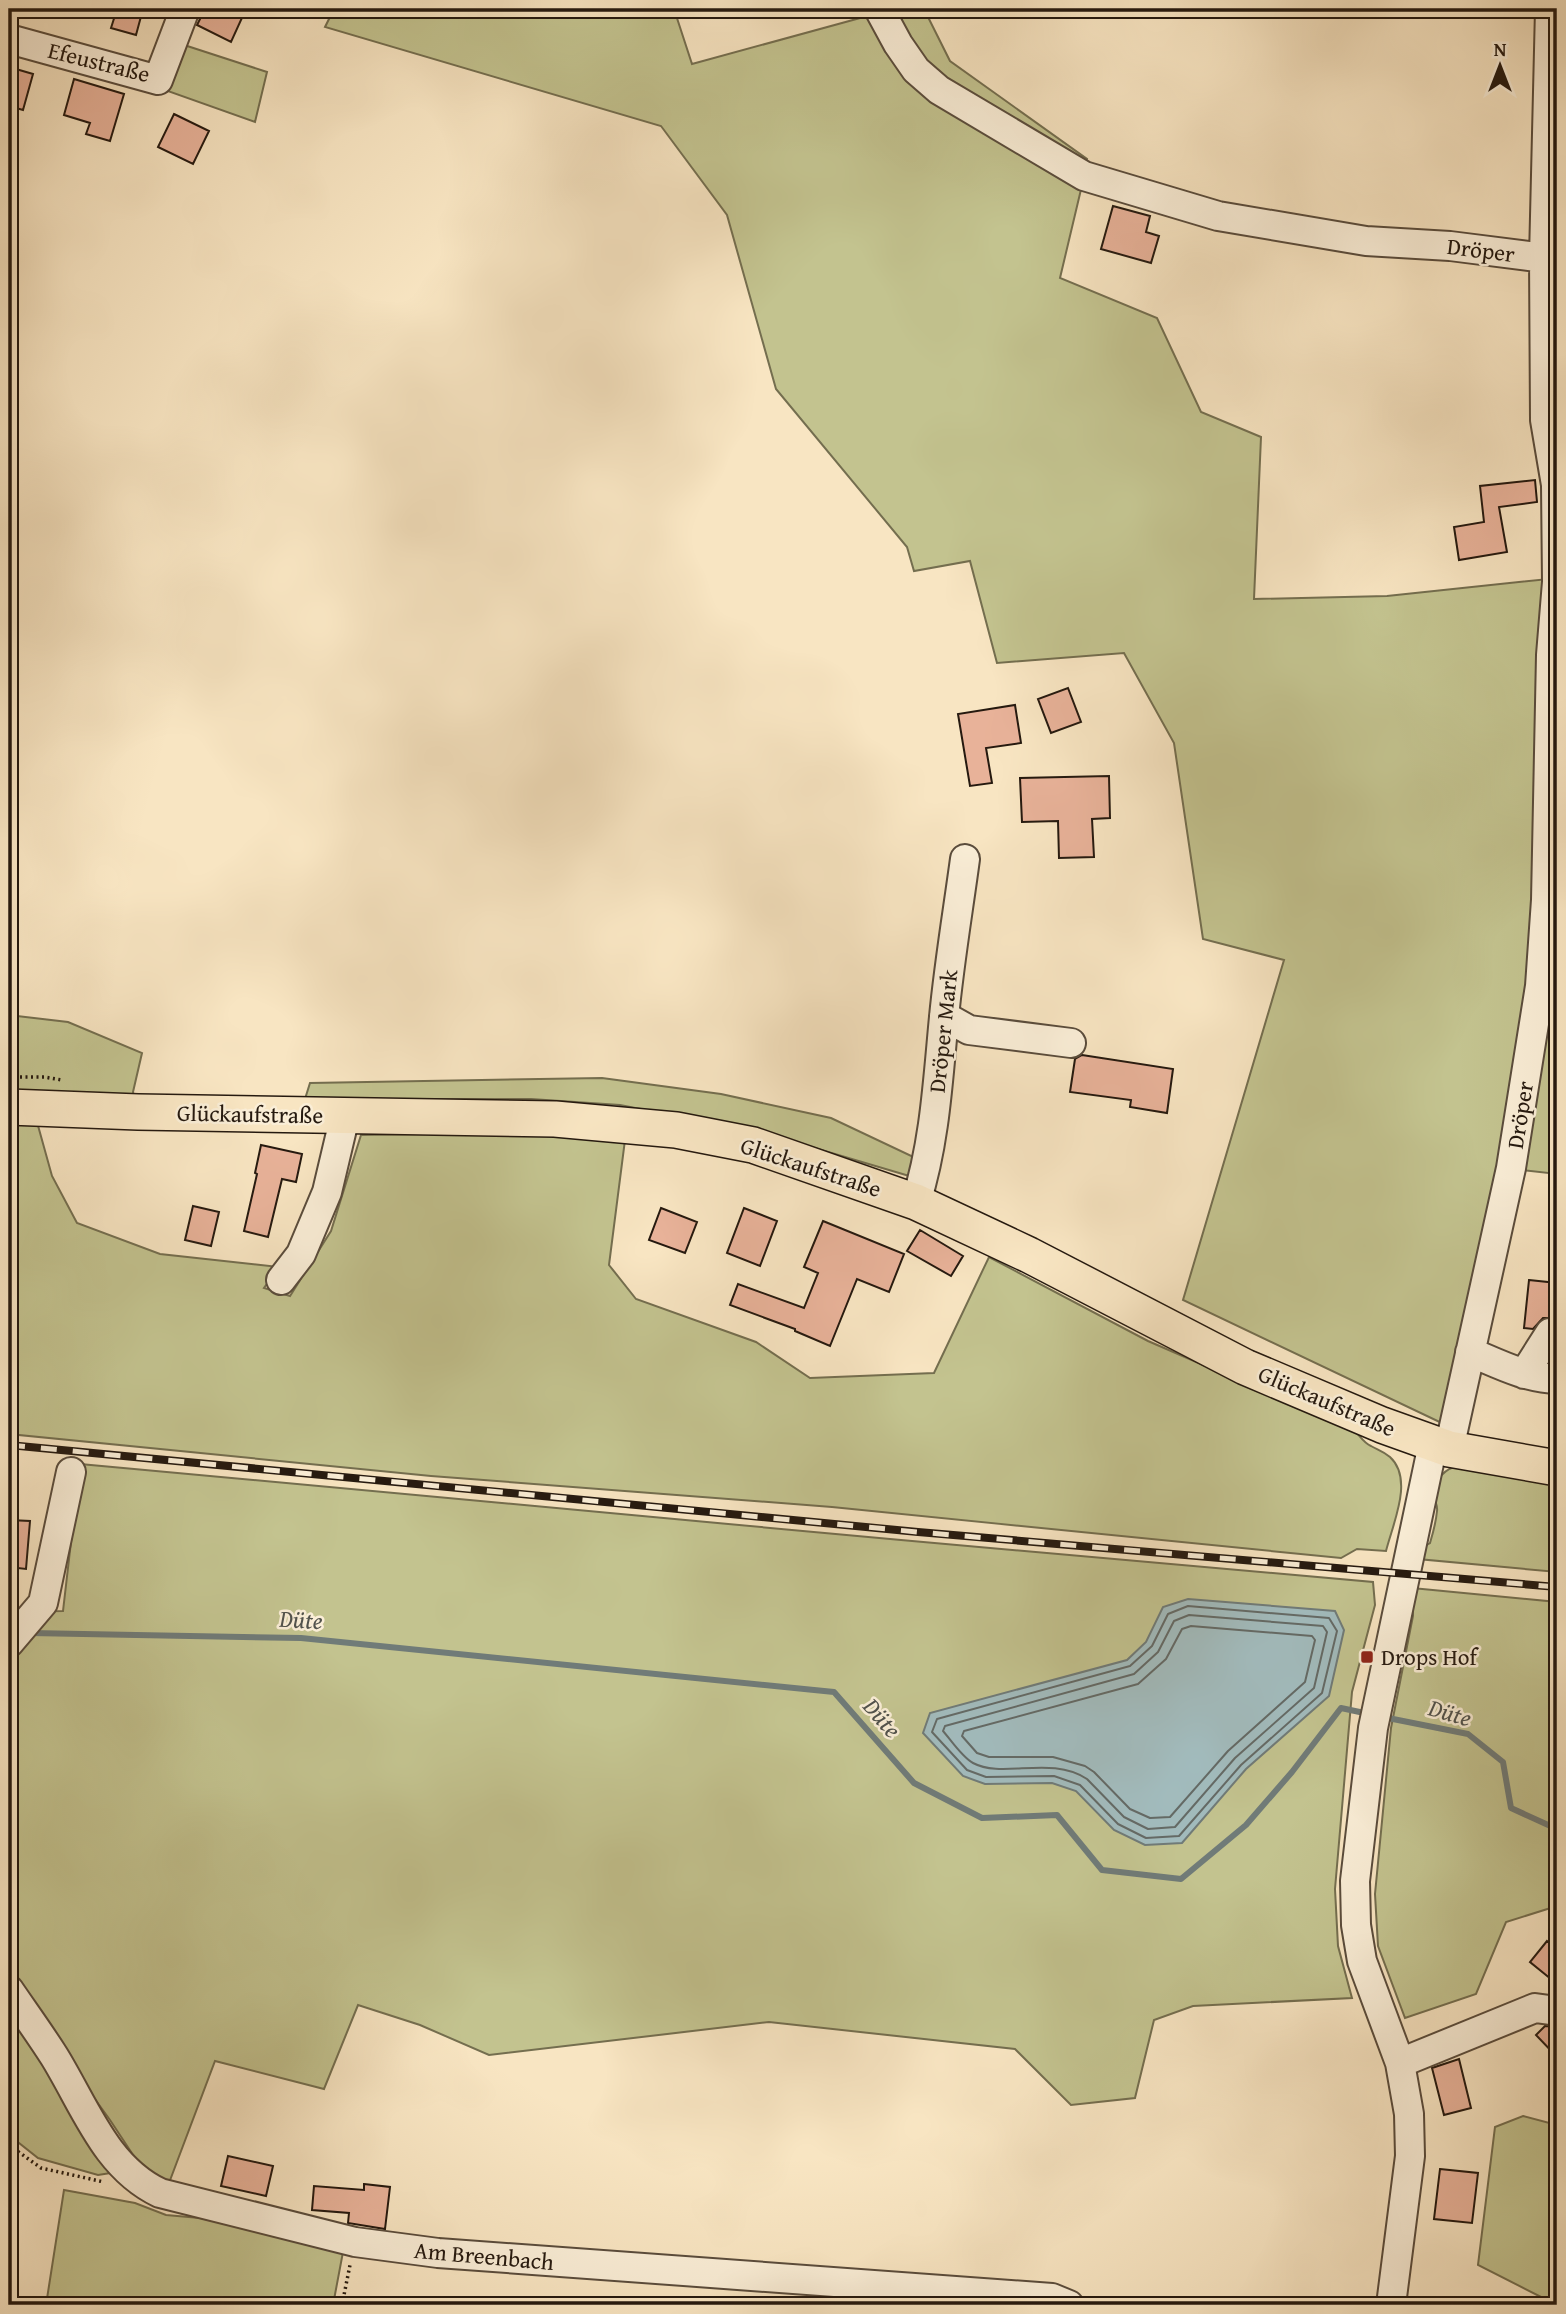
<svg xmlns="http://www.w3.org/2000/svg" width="1566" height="2314" font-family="'Gentium Book Plus',serif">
	<rect width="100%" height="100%" fill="#f8e5c2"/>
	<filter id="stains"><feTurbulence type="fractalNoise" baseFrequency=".00286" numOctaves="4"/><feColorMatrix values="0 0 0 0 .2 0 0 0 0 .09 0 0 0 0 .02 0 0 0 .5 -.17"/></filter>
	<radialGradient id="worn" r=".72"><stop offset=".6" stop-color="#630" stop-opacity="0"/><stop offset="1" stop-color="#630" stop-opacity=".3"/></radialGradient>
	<path fill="#c3c38f" stroke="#746e4f" stroke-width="2" d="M334 9H674L692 64 893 9H924L950 61 1087 159 1084 169 903 66 1083 181 1060 278 1157 318 1201 412 1261 437 1254 599 1387 596 1548 579 1536 874 1528 994 1498 1167 1448 1426 1183 1300 1284 960 1203 939 1174 743 1124 653 997 663 970 561 914 571 907 547 776 389 727 215 661 126 325 27Z
		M178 43 267 72 255 122 162 89Z
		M1552 988H1557V1174L1521 1170Z
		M17 1016 68 1022 142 1053 133 1092 138 1112 9 1107V1018Z
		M602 1078 721 1094 831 1118 922 1161 916 1178 764 1133 620 1105 531 1099H305L310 1083Z
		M9 1121 37 1122 52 1176 77 1223 160 1254 279 1267 264 1288 290 1296 331 1231 361 1135 551 1132 625 1140 609 1265 636 1299 756 1342 810 1378 934 1373 989 1257 1148 1341 1355 1431C1360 1436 1364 1443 1371 1446 1378 1450 1383 1451 1390 1457 1414 1479 1393 1523 1386 1551L1357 1549 1341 1558 832 1507 431 1476 9 1434Z
		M80 1464 901 1540 1373 1582 1375 1605 1352 1692 1335 1889 1338 1946 1352 1998 1193 2006 1154 2020 1135 2098 1071 2105 1015 2049 769 2022 489 2055 420 2025 358 2005 324 2089 215 2061 169 2183 145 2173 110 2120 9 1980V1612L63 1611Z
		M1461 1465 1557 1485V1572L1418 1559 1421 1548 1430 1543C1433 1533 1436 1522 1437 1511 1438 1505 1434 1500 1434 1495 1434 1478 1446 1468 1461 1465Z
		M1412 1588 1557 1602V1906L1506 1922 1476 1994 1405 2018 1378 1946 1375 1894 1391 1728 1413 1616Z
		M10 2012 89 2139 117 2172 98 2175 38 2158 9 2135Z
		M1523 2116 1557 2125V2305L1478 2265 1495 2127Z
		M64 2190 135 2203 166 2215 234 2221 343 2252 333 2305H46Z"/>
	<path fill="#a2bcbe" stroke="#707b78" stroke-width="2" d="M1188 1599 1335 1611 1344 1630 1329 1696 1246 1769 1182 1843 1145 1845 1114 1830 1076 1791 1052 1783 985 1784 963 1776 923 1733 930 1713 1127 1660 1146 1642 1163 1607Z"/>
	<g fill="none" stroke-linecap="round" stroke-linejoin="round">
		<path stroke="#646a66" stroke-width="2" d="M1188 1606 1329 1618 1337 1631 1322 1693 1241 1765 1179 1836 1146 1838 1118 1824 1080 1785 1054 1776 986 1777 967 1770 932 1732 937 1719 1130 1666 1152 1646 1168 1614Z
			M1189 1615 1323 1626 1327 1632 1314 1688 1235 1758 1175 1827 1148 1829 1124 1817 1087 1779C1051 1755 1003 1779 973 1763 962 1757 951 1740 943 1731L945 1726 1134 1674 1158 1652 1174 1621Z
			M1191 1626 1312 1636 1315 1640 1305 1682 1228 1751 1170 1817 1150 1818 1130 1809 1094 1772 1085 1766 1053 1757H989L977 1753 962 1736 964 1731 1138 1684 1166 1659 1182 1629Z"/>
		<path stroke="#707b78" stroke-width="6" d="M30 1633 301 1638 834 1692 914 1783 982 1818 1057 1815 1102 1870 1181 1879 1246 1825 1292 1772 1341 1708 1369 1714
			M1383 1717 1468 1734 1503 1762 1511 1808 1557 1829"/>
	</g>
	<path fill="#e8b299" stroke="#25190f" stroke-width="2" d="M117 9H143L136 35 111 28Z
		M205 9H246L231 42 197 25Z
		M9 67 33 74 23 110 9 106Z
		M74 79 124 94 110 141 86 134 90 123 64 115Z
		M174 114 209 131 193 164 158 147Z
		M1113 206 1150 216 1146 232 1159 236 1151 263 1101 249Z
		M1535 480 1537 502 1499 507 1507 552 1459 560 1454 527 1484 522 1480 486Z
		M1068 688 1081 722 1051 733 1038 699Z
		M1015 705 1021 743 986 748 992 783 970 786 958 714Z
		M1109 776 1110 818 1092 819 1094 857 1059 858 1058 821 1022 822 1020 778Z
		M1082 1055 1173 1069 1167 1113 1130 1107 1131 1100 1070 1092 1075 1059Z
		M261 1145 302 1154 296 1182 282 1179 268 1237 244 1231 257 1174 255 1173Z
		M193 1206 219 1212 211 1246 185 1240Z
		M661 1208 697 1222 685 1253 649 1240Z
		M744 1208 777 1221 760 1266 727 1253Z
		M823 1221 904 1254 889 1292 857 1279 830 1346 795 1331V1329L730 1305 738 1284 804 1308 818 1273 804 1267Z
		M920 1230 963 1256 951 1276 907 1251Z
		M1529 1280 1557 1283V1318H1543L1533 1329 1524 1328Z
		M9 1520 30 1521 26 1569 9 1567Z
		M1547 1941 1557 1949V1984L1530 1962Z
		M1545 2026 1557 2027V2057L1536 2035Z
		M1459 2059 1471 2108 1444 2115 1432 2068Z
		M228 2156 273 2166 266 2196 221 2186Z
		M1440 2169 1478 2173 1472 2223 1434 2219Z
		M364 2184 390 2187 385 2229 348 2223 349 2213 312 2210 314 2186 364 2190Z"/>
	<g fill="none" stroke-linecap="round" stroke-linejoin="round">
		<defs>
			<path id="minor" d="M879 9 898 44 916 70 939 90 1084 176 1218 216 1366 241 1450 246 1544 258 1545 420 1556 485 1557 582 1551 655 1546 900 1540 986 1511 1168 1449 1449
				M9 39 158 80 185 9
				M1544 258 1550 9
				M944 1016 969 1030 1071 1043
				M916 1202C935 1142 938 1079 944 1017 949 964 958 911 965 859
				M281 1280 301 1254 327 1192 345 1116
				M1470 1352C1499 1364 1525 1378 1557 1379
				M1524 1374 1550 1333
				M9 1643 43 1603 71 1472
				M9 1990C24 2012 40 2034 54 2056 85 2106 105 2167 160 2193L355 2242 438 2253 1052 2298 1069 2305
				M1400 2063 1535 2008 1557 2011
				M1391 2305 1410 2156 1409 2114 1400 2063 1362 1961 1356 1925 1355 1881 1373 1728 1433 1444"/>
			<path id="major" d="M9 1107 138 1112 555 1119 676 1130 753 1145 916 1202 1029 1255 1245 1367 1382 1425 1449 1449 1557 1468"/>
		</defs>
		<use href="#minor" stroke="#5a4c3c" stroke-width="32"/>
		<use href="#major" stroke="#25190f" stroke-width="38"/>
		<path stroke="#25190f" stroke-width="3.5" stroke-dasharray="2 3.5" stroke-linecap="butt" d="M9 1077H44L62 1080
			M9 2145 41 2168 104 2182
			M342 2305 350 2265"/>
		<use href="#minor" stroke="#faeed7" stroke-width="28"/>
		<use href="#major" stroke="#f8e5c2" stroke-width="35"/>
		<defs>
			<path id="rail" d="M9 1445 918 1532 1557 1587"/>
		</defs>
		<use href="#rail" stroke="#25190f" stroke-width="8"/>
		<use href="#rail" stroke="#faeed7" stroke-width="5" stroke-dasharray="16" stroke-linecap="butt"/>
	</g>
	<rect fill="#8f2418" stroke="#faeed7" stroke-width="2.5" x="1360" y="1650" width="14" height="14" rx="3.5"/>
	<g text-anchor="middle" stroke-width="5" stroke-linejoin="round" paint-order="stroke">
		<g font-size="23" fill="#25190f" stroke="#faeed7">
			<text transform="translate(99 62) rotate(14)" y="8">Efeustraße</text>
			<text transform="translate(1481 250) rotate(7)" y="8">Dröper</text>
			<text transform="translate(943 1031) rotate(-84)" y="8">Dröper Mark</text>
			<text transform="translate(250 1114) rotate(1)" y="8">Glückaufstraße</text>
			<text transform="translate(1520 1115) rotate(-81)" y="8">Dröper</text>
			<text transform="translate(811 1167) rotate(18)" y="8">Glückaufstraße</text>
			<text transform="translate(1327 1401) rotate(23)" y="8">Glückaufstraße</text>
			<text transform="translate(484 2256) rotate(5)" y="8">Am Breenbach</text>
		</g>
		<g font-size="23" fill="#25190f" stroke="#faeed7" text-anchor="start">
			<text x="1381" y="1665">Drops Hof</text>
		</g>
		<g font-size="24" font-style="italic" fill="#51524c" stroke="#faeed7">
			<text transform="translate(301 1620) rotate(3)" y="8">Düte</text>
			<text transform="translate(1450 1713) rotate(16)" y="8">Düte</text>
			<text transform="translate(882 1718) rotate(49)" y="8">Düte</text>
		</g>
	</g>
	<rect width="1566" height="2314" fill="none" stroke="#f8e5c2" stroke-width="35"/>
	<rect x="10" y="10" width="1545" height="2293" fill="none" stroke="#25190f" stroke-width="3.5"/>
	<rect x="18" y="18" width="1531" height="2279" fill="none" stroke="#25190f" stroke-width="2"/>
	<g transform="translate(1500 66)" stroke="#faeed7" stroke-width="5" paint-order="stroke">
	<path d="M0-5L12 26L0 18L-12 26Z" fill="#25190f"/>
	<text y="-10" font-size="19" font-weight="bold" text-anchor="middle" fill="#25190f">N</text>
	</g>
	<rect width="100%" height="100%" filter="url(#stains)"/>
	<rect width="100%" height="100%" fill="url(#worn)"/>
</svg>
